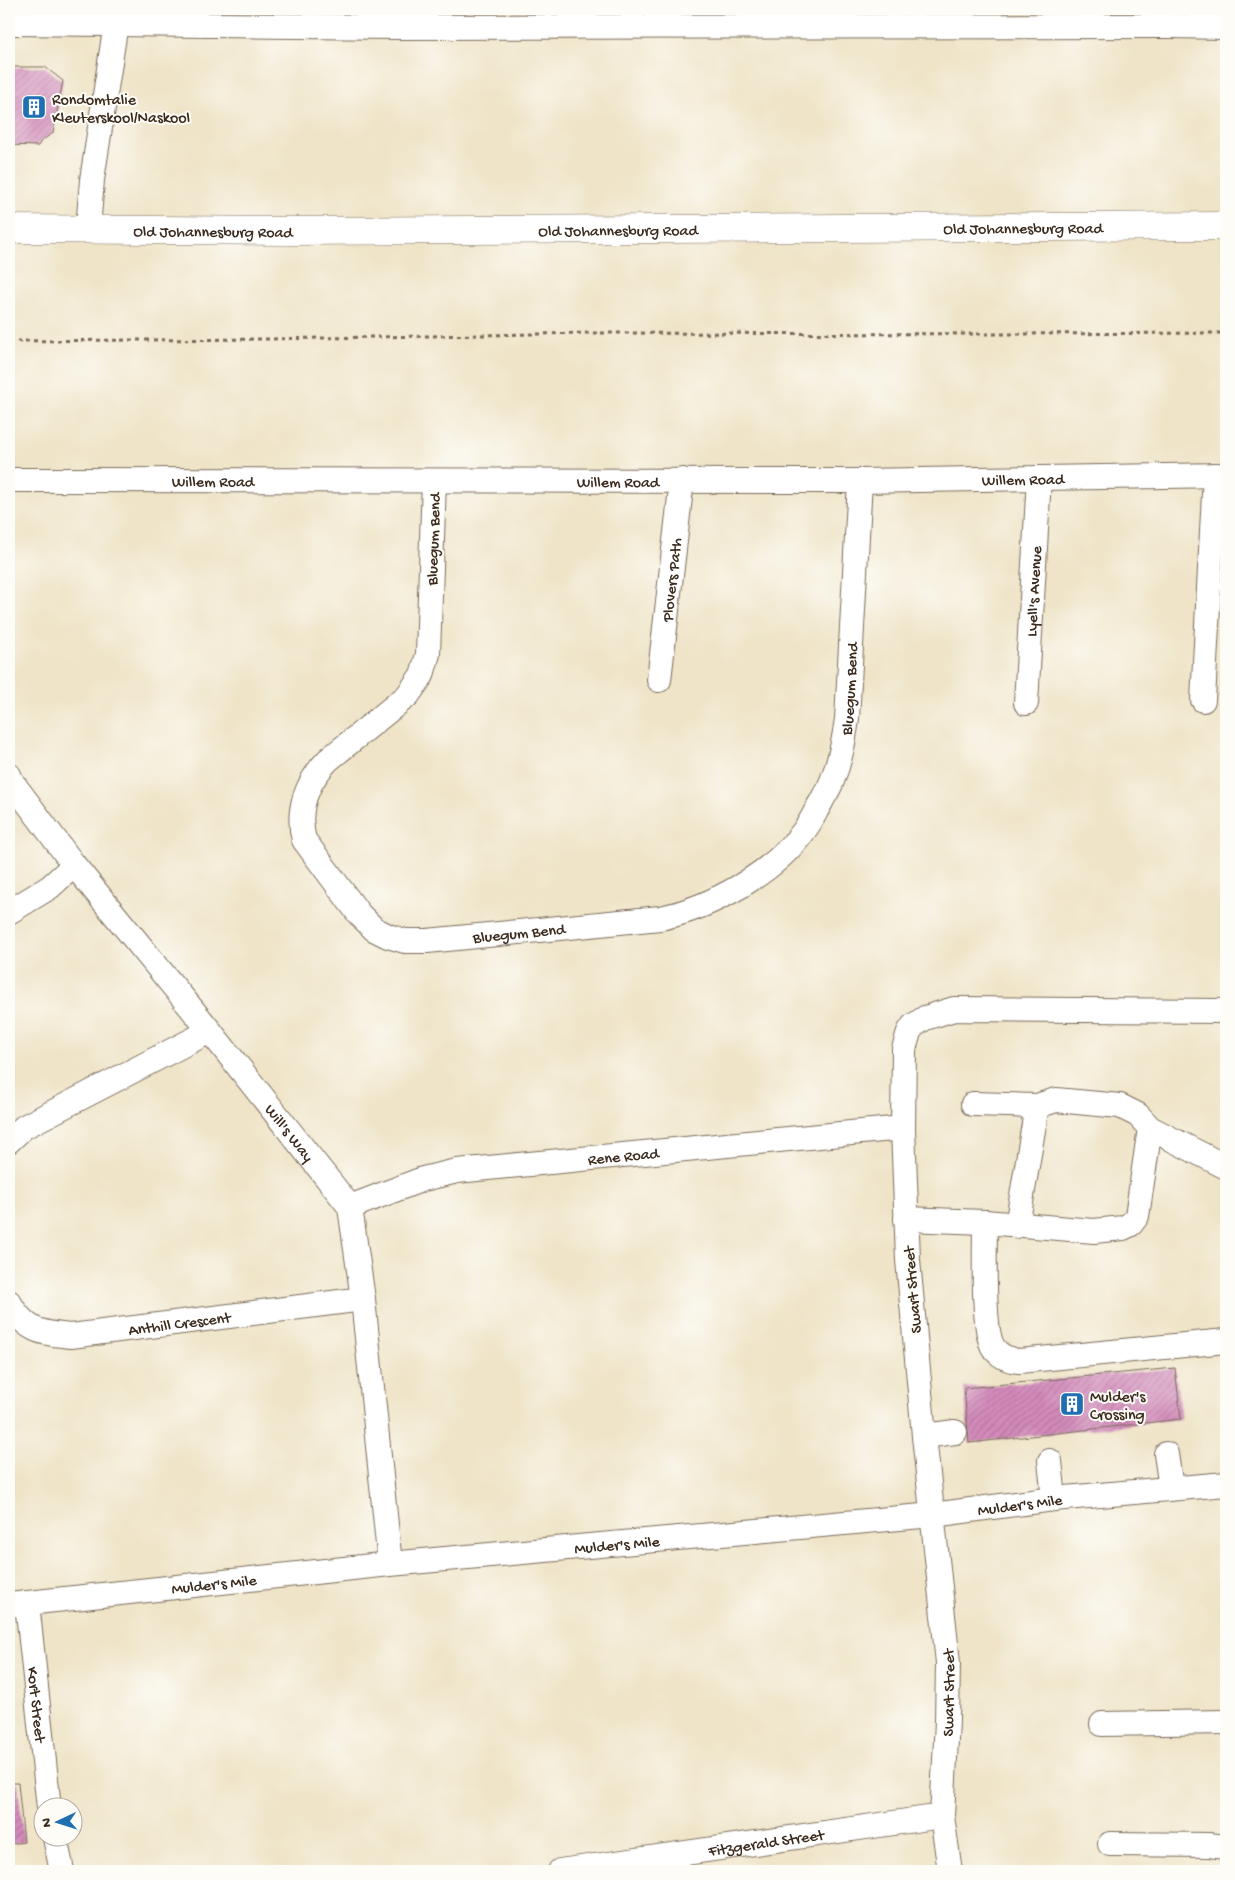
<svg xmlns="http://www.w3.org/2000/svg" width="1235" height="1880" font-family="'Gochi Hand',sans-serif">
	<defs>
		<pattern id="building-hatch" width="6" height="6" patternUnits="userSpaceOnUse" patternTransform="scale(1.25)"><rect width="6" height="6" fill="#d48bbc"/><path d="M-1 1l2-2M0 6l6-6M5 7l2-2" fill="none" stroke="#ad7298"/></pattern>
	</defs>
	<rect width="100%" height="100%" fill="#fdfcf7"/>
	<filter id="ink" filterUnits="userSpaceOnUse"><feTurbulence type="fractalNoise" baseFrequency=".02" numOctaves="2"/><feDisplacementMap in="SourceGraphic" scale="10" xChannelSelector="R" yChannelSelector="G"/><feConvolveMatrix kernelMatrix="1 2 1 2 8 2 1 2 1" color-interpolation-filters="sRGB"/></filter>
	<filter id="wash" filterUnits="userSpaceOnUse"><feTurbulence type="fractalNoise" baseFrequency=".0096" numOctaves="4" result="noise"/><feDisplacementMap in="SourceGraphic" scale="20" xChannelSelector="R" yChannelSelector="G"/><feGaussianBlur stdDeviation="1.12" result="paint"/><feColorMatrix in="noise" values="0 0 0 0 0 0 0 0 0 0 0 0 0 0 0 0 0 1.4 0 .05"/><feComposite in="paint" operator="in"/></filter>
	<g filter="url(#wash)">
		<rect width="100%" height="100%" fill="#efe4c8"/>
		<g id="blocks">
			<path fill="url(#building-hatch)" d="M9 67H45L63 81 53 133 41 141 38 146 9 145Z
				M1175 1368 1181 1419 969 1443 964 1388Z
				M9 1783H18L24 1842 9 1844Z"/>
		</g>
	</g>
	<g filter="url(#ink)">
		<use href="#blocks" fill-opacity="0" stroke="#7a6b5a" stroke-width="1"/>
		<g fill="none" stroke-linecap="round" stroke-linejoin="round">
			<defs>
				<g id="minor">
					<path d="M9 23 398 27 1170 26 1226 27"/>
					<path d="M88 228 92 180 118 10"/>
					<path id="s1" d="M9 480 860 481 1226 475"/>
					<path id="s2" d="M434 481 428 654 422 675 408 695 328 760C307 782 296 810 304 840L359 914 374 929 388 936 405 941H427L660 918C711 908 776 872 806 828 812 820 816 810 821 802 825 794 831 786 833 778 841 758 844 739 847 719L860 481"/>
					<path id="s3" d="M659 680 682 480"/>
					<path d="M1203 700 1215 475"/>
					<path id="s4" d="M1026 703 1039 478"/>
					<path id="s5" d="M9 775 12 782 74 865 210 1031 350 1207 363 1299 390 1564"/>
					<path d="M9 912 50 887 74 865"/>
					<path d="M973 1104 1037 1106"/>
					<path d="M9 1141 24 1127 210 1031"/>
					<path id="s6" d="M350 1207 423 1179 457 1171 903 1128"/>
					<path d="M906 1219 985 1222 1094 1231 1123 1228 1131 1224 1137 1216 1150 1128"/>
					<path d="M985 1222C985 1247 982 1329 993 1347 999 1356 1008 1360 1019 1361L1226 1341"/>
					<path d="M1017 1226 1037 1106 1056 1100 1120 1106 1138 1115 1150 1128 1226 1167"/>
					<path id="s7" d="M9 1302C26 1331 39 1333 71 1336L363 1299"/>
					<path d="M924 1436 955 1432"/>
					<path d="M1166 1454 1171 1488"/>
					<path d="M1050 1461 1054 1499"/>
					<path id="s8" d="M27 1603 49 1808"/>
					<path id="s9" d="M9 1605 390 1564 933 1515 1054 1499 1226 1484"/>
					<path d="M1102 1724 1226 1722"/>
					<path d="M55 1838 62 1871"/>
					<path d="M1110 1844 1209 1845 1226 1847"/>
					<path id="s10" d="M560 1871 942 1816"/>
					<path id="s11" d="M950 1871 942 1816 947 1721 948 1663 924 1436 908 1260 903 1128 904 1049 909 1032 913 1026 925 1018 954 1009 1226 1011"/>
				</g>
				<g id="major">
					<path id="s12" d="M9 229 290 231 1226 226"/>
				</g>
			</defs>
			<use href="#minor" stroke="#7a6b5a" stroke-width="26"/>
			<use href="#major" stroke="#7a6b5a" stroke-width="29"/>
			<path stroke="#7a6b5a" stroke-width="3" stroke-dasharray="4 4" stroke-linecap="butt" d="M9 341 268 339 589 333 1008 334 1226 333"/>
			<use href="#minor" stroke="#fff" stroke-width="24"/>
			<use href="#major" stroke="#fff" stroke-width="28"/>
		</g>
	</g>
	<defs>
		<symbol id="building-square" viewBox="-11 -11 22 22"><rect x="-9" y="-9" width="18" height="18" rx="4" fill="#1f6fb2" stroke="#fdfcf7"/><path d="M-4-6H4V6H1V3H-1V6H-4ZM-2.5-4.3h1.7v1.8h-1.7ZM.8-4.3h1.7v1.8H.8ZM-2.5-1h1.7V.8h-1.7ZM.8-1h1.7V.8H.8Z" fill="#fff"/></symbol>
	</defs>
	<g fill-rule="evenodd">
		<use href="#building-square" x="20" y="93" width="28" height="28"/>
		<use href="#building-square" x="1058" y="1390" width="28" height="28"/>
	</g>
	<g text-anchor="middle" stroke-width="4" stroke-linejoin="round" paint-order="stroke">
		<g font-size="16" fill="#3b2a1e" stroke="#fdfcf7" text-anchor="start">
			<text x="52" y="104">Rondomtalie<tspan x="52" dy="18">Kleuterskool/Naskool</tspan></text>
			<text x="1090" y="1401">Mulder's<tspan x="1090" dy="18">Crossing</tspan></text>
		</g>
		<g font-size="16" fill="#3b2a1e" stroke="#fdfcf7">
			<text dy="6" stroke="none"><textPath href="#s12" startOffset="1014">Old Johannesburg Road</textPath></text>
			<text dy="6" stroke="none"><textPath href="#s12" startOffset="609">Old Johannesburg Road</textPath></text>
			<text dy="6" stroke="none"><textPath href="#s12" startOffset="204">Old Johannesburg Road</textPath></text>
			<text dy="6" stroke="none"><textPath href="#s1" startOffset="1014">Willem Road</textPath></text>
			<text dy="6" stroke="none"><textPath href="#s1" startOffset="609">Willem Road</textPath></text>
			<text dy="6" stroke="none"><textPath href="#s1" startOffset="204">Willem Road</textPath></text>
			<text transform="translate(432 539) rotate(-88)" y="6">Bluegum Bend</text>
			<text dy="6" stroke="none"><textPath href="#s3" startOffset="101">Plovers Path</textPath></text>
			<text dy="6" stroke="none"><textPath href="#s4" startOffset="112">Lyell's Avenue</textPath></text>
			<text dy="6" stroke="none"><textPath href="#s2" startOffset="1136">Bluegum Bend</textPath></text>
			<text dy="6" stroke="none"><textPath href="#s2" startOffset="671">Bluegum Bend</textPath></text>
			<text dy="6" stroke="none"><textPath href="#s5" startOffset="455">Will's Way</textPath></text>
			<text dy="6" stroke="none"><textPath href="#s6" startOffset="280">Rene Road</textPath></text>
			<text transform="translate(911 1290) rotate(-95)" y="6">Swart Street</text>
			<text dy="6" stroke="none"><textPath href="#s7" startOffset="184">Anthill Crescent</textPath></text>
			<text dy="6" stroke="none"><textPath href="#s9" startOffset="1016">Mulder's Mile</textPath></text>
			<text dy="6" stroke="none"><textPath href="#s9" startOffset="611">Mulder's Mile</textPath></text>
			<text dy="6" stroke="none"><textPath href="#s9" startOffset="206">Mulder's Mile</textPath></text>
			<text dy="6" stroke="none"><textPath href="#s11" startOffset="179">Swart Street</textPath></text>
			<text dy="6" stroke="none"><textPath href="#s8" startOffset="102">Kort Street</textPath></text>
			<text dy="6" stroke="none"><textPath href="#s10" startOffset="208">Fitzgerald Street</textPath></text>
		</g>
	</g>
	<rect width="1235" height="1880" fill="none" stroke="#fdfcf7" stroke-width="30"/>
	<g transform="translate(58 1822) rotate(266)"><circle r="24" fill="#fdfcf7" stroke="#afa8a0"/>
	<path d="M0-4L9 19L0 12L-9 19Z" fill="#1f6fb2"/>
	<text y="-8" font-size="14" font-weight="bold" text-anchor="middle" fill="#3b2a1e">N</text>
	</g>
</svg>
